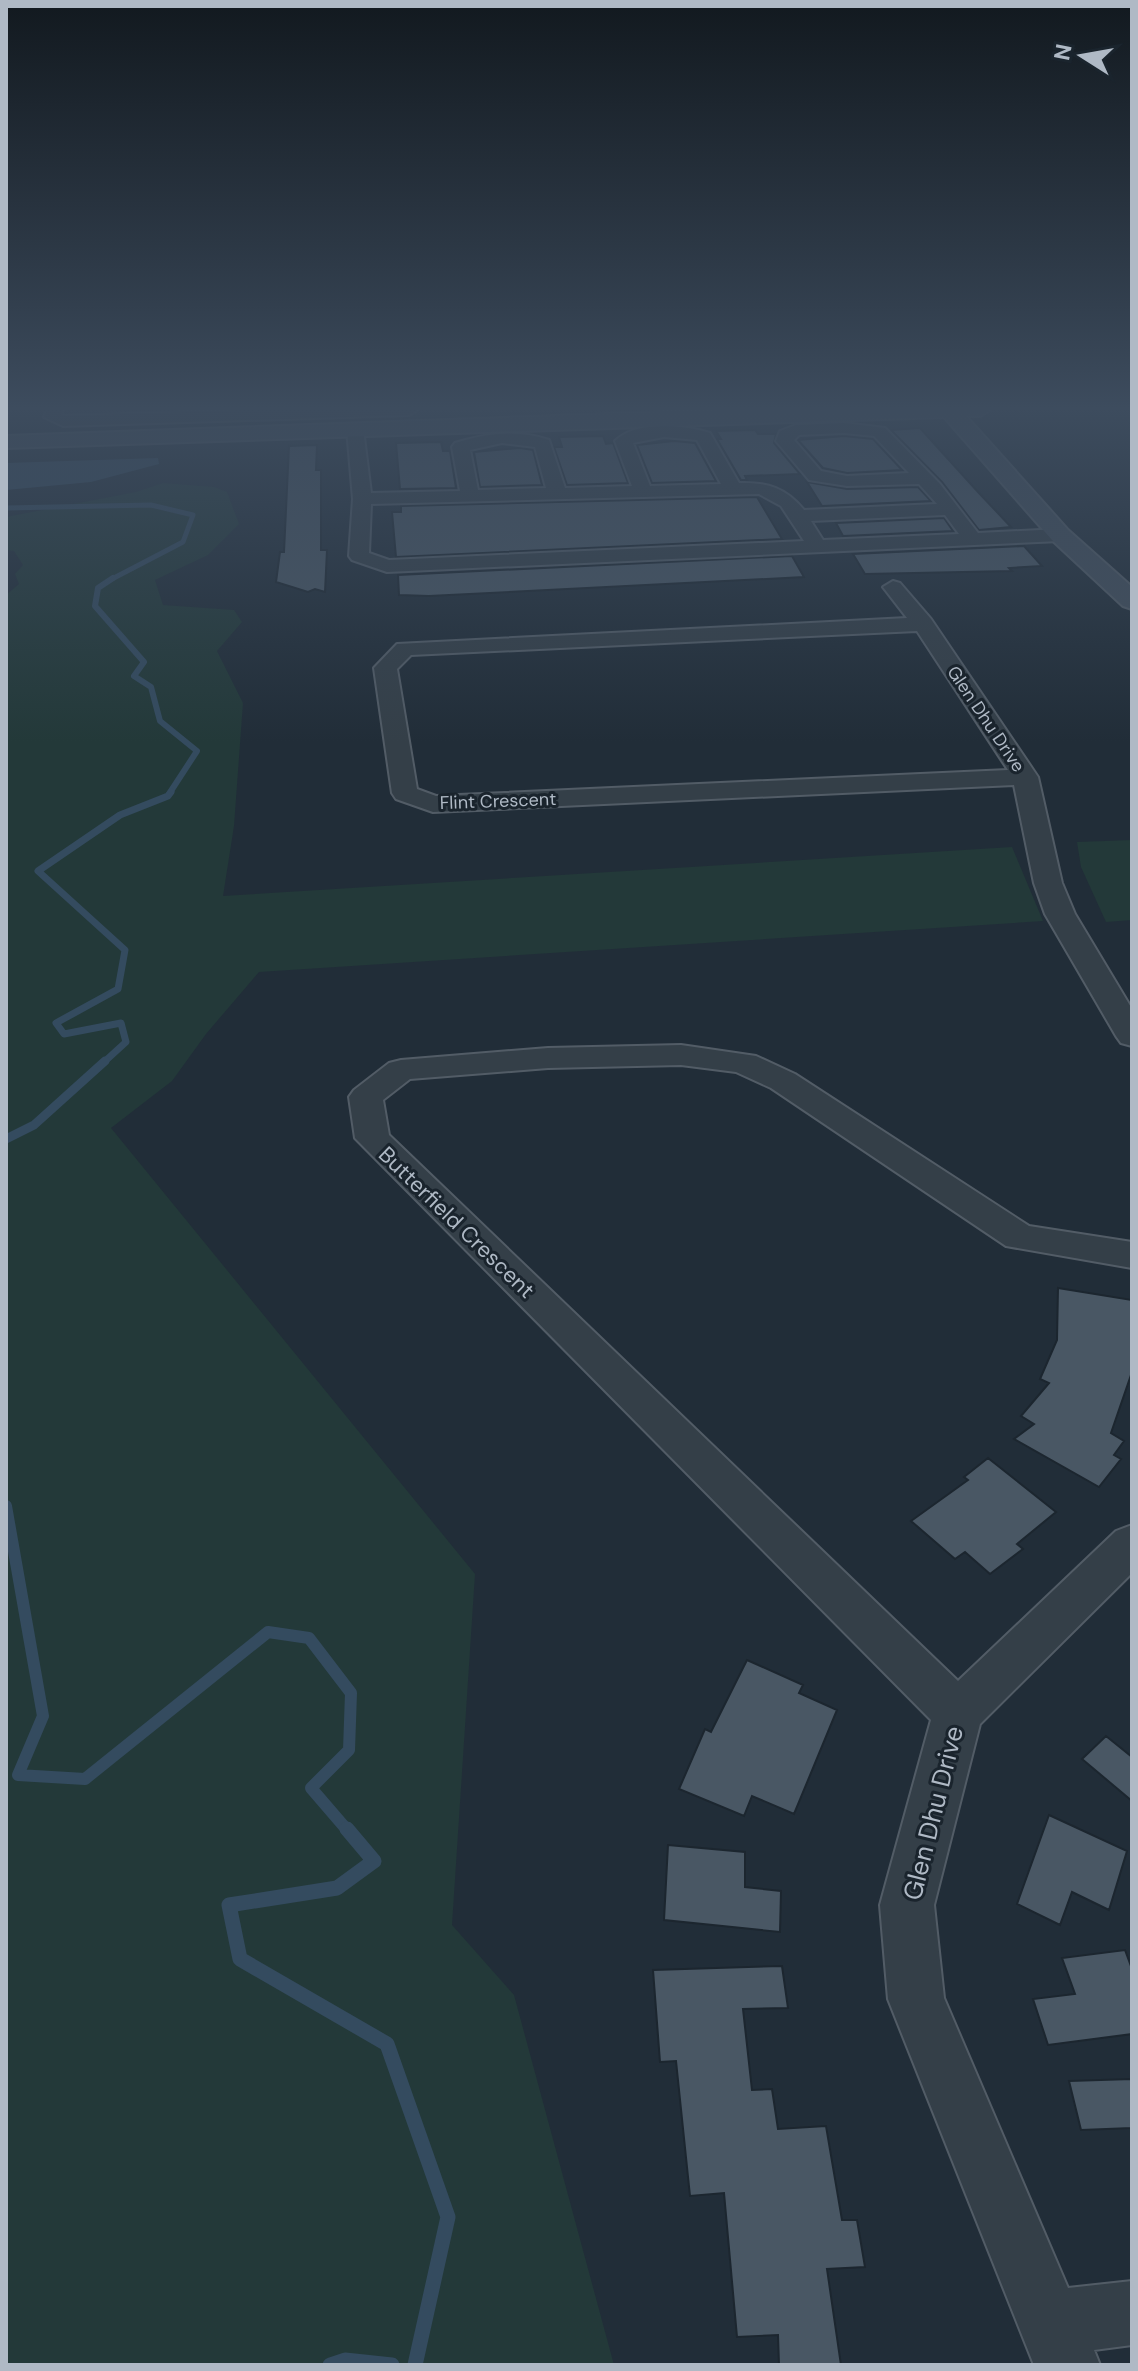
<svg xmlns="http://www.w3.org/2000/svg" width="1138" height="2371" font-family="'DM Sans',sans-serif">
	<rect width="100%" height="100%" fill="#212d38"/>
	<path fill="#233939" d="M163 483 214 487 227 492 239 524 208 555 155 580 163 605 234 610 242 622 217 651 243 703 234 826 223 896 1012 847 1043 921 259 972 206 1034 172 1081 111 1128 475 1574 452 1925 514 1995 614 2365H6V595L19 584 15 574 23 565 14 551 6 550V517L136 492Z
		M1132 840V920L1106 922 1081 867 1077 842Z"/>
	<path fill="#344b5f" d="M158 458 159 464 91 482 6 490V463Z"/>
	<g fill="none" stroke-linecap="round" stroke-linejoin="round">
		<path stroke="#344b5f" stroke-width="5" d="M6 508 151 505 193 515 183 542 110 580"/>
		<path stroke="#344b5f" stroke-width="6" d="M113 578 98 588 95 606 144 662 134 676 151 687 160 721 197 751 169 794"/>
		<path stroke="#344b5f" stroke-width="7" d="M103 1063 126 1042 121 1023 64 1034 56 1023 118 989 125 950 38 871 120 815 168 796 171 792"/>
		<path stroke="#344b5f" stroke-width="9" d="M6 1139 34 1125 105 1061"/>
		<path stroke="#344b5f" stroke-width="12" d="M6 1506 43 1716 18 1775 85 1779 268 1632 309 1638 351 1693 349 1750 311 1788 348 1831"/>
		<path stroke="#344b5f" stroke-width="15" d="M347 1829 374 1861 337 1888 229 1905 240 1959 387 2044 448 2217 415 2365
			M330 2365 345 2360 392 2365"/>
	</g>
	<path fill="#495764" stroke="#1c262f" stroke-width="2" d="M920 428 978 492 1011 527 979 530 942 482 891 430Z
		M755 430 758 434H776L774 443 800 474 745 476 747 480H741L717 439H721L716 431Z
		M603 436 606 444 613 443 628 483 567 485 554 447H562L559 437Z
		M844 436 873 439 902 470 847 473 823 468 798 440Z
		M674 441 695 443 716 481 652 483 637 445Z
		M441 442 443 451H450L456 488 400 489 396 443Z
		M317 445 316 470H321V550H327L325 592 315 589 308 592 276 582 280 552H284L289 446Z
		M520 448 533 450 542 485 480 487 474 452Z
		M807 482 847 489 918 487 931 501 822 506Z
		M757 497 782 539 396 557 392 512H401V506Z
		M944 518 953 531 843 536 836 523Z
		M1024 546 1042 566 1009 568 1012 571 865 574 853 554Z
		M792 556 804 577 429 596 399 595 398 575Z
		M1058 1288 1132 1300V1372L1111 1433 1124 1441 1114 1455 1121 1459 1099 1487 1014 1439 1034 1424 1021 1416 1049 1383 1040 1379 1057 1340Z
		M988 1458 1056 1512 1017 1544 1023 1549 990 1574 965 1552 955 1559 911 1521 968 1480 964 1477Z
		M747 1660 803 1685 799 1693 837 1710 794 1814 752 1796 744 1816 679 1789 705 1729 711 1732Z
		M1106 1736 1132 1757V1801L1082 1759Z
		M1049 1815 1127 1851 1109 1910 1072 1892 1060 1925 1017 1904Z
		M668 1845 745 1852V1887L781 1891 780 1932 664 1920Z
		M1125 1950 1132 1969V2034L1048 2045 1033 1999 1075 1994 1062 1958Z
		M782 1966 788 2008 743 2009 752 2090 772 2089 778 2129 826 2126 842 2220H857L865 2267 827 2269 841 2365H779L778 2335 737 2337 724 2193 690 2196 676 2061 660 2062 653 1970Z
		M1132 2079V2128L1081 2130 1069 2081Z"/>
	<g fill="none" stroke-linecap="round" stroke-linejoin="round">
		<defs>
			<path id="minor" d="M47 410H63L61 415 65 416 247 410H417L409 415 63 426 44 417Z
				M844 423 885 428 940 484 978 533 1060 529 1070 535 1060 541 387 572 352 560 349 556 353 499 347 429 349 425H361L363 429 371 493 460 491 452 447 455 443C487 433 517 429 549 440L565 488 632 486 615 441C637 420 683 425 710 433L739 483C767 482 786 488 804 510L937 504 919 484 847 486 809 480 776 441 780 431 796 425ZM844 433 874 436 909 473 847 476 821 471 794 440 799 435ZM664 437 697 440 721 484 650 486 633 443ZM502 443 535 447 546 488 478 490 470 450ZM759 494 781 506 804 541 389 560 369 553 371 504ZM945 515 959 534 823 540 811 521Z
				M893 581 900 583 931 619 1038 777 1062 883 1075 914 1132 1009V1046L1121 1043 1116 1036 1045 914 1034 883 1014 785 433 812 396 799 392 793 374 668 397 644 907 618 883 587ZM917 631 1008 770 436 796 417 789 397 669 411 655Z
				M681 1045 756 1056 795 1074 1029 1226 1132 1242V1268L1006 1246 771 1088 736 1072 681 1065 548 1068 410 1079 383 1100 389 1135 958 1681 1116 1531 1132 1525V1573L980 1724 934 1905 944 1998 1068 2288 1132 2281V2345L1094 2350 1100 2365H1034L888 1999 880 1905 931 1720 355 1138 349 1097 354 1090 389 1063 401 1060 548 1048Z"/>
			<path id="secondary" d="M720 410H990L980 416H966L1068 530 1132 587V609L1123 606 1052 540 944 417 6 448V436Z"/>
		</defs>
		<use href="#minor" stroke="#525c66" stroke-width="4"/>
		<use href="#secondary" stroke="#525c66" stroke-width="4"/>
		<use href="#minor" fill="#343f48" fill-rule="evenodd"/>
		<use href="#secondary" fill="#424e5b" fill-rule="evenodd"/>
	</g>
	<linearGradient id="sky" x2="0" y2="1"><stop stop-color="#12191f"/><stop offset="0.55" stop-color="#3d4c5e"/><stop offset="1" stop-color="#3d4c5e" stop-opacity="0"/></linearGradient>
	<rect width="1138" height="742" fill="url(#sky)"/>
	<g text-anchor="middle" stroke-width="6" stroke-linejoin="round" paint-order="stroke">
		<g font-size="18" fill="#afb9c5" stroke="#1a242d">
			<text transform="translate(986 719) rotate(56)" y="6">Glen Dhu Drive</text>
			<text transform="translate(498 801) rotate(-2)" y="6">Flint Crescent</text>
		</g>
		<g font-size="22" fill="#afb9c5" stroke="#1a242d">
			<text transform="translate(457 1222) rotate(44)" y="8">Butterfield Crescent</text>
		</g>
		<g font-size="26" fill="#afb9c5" stroke="#1a242d">
			<text transform="translate(933 1813) rotate(-76)" y="9">Glen Dhu Drive</text>
		</g>
	</g>
	<rect width="1138" height="2371" fill="none" stroke="#afb9c5" stroke-width="16"/>
	<g transform="translate(1082 56) rotate(281)" stroke="#1a242d" stroke-width="6" paint-order="stroke">
	<path d="M0-6L14 30L0 20L-14 30Z" fill="#afb9c5"/>
	<text y="-12" font-size="22" font-weight="bold" text-anchor="middle" fill="#afb9c5">N</text>
	</g>
</svg>
